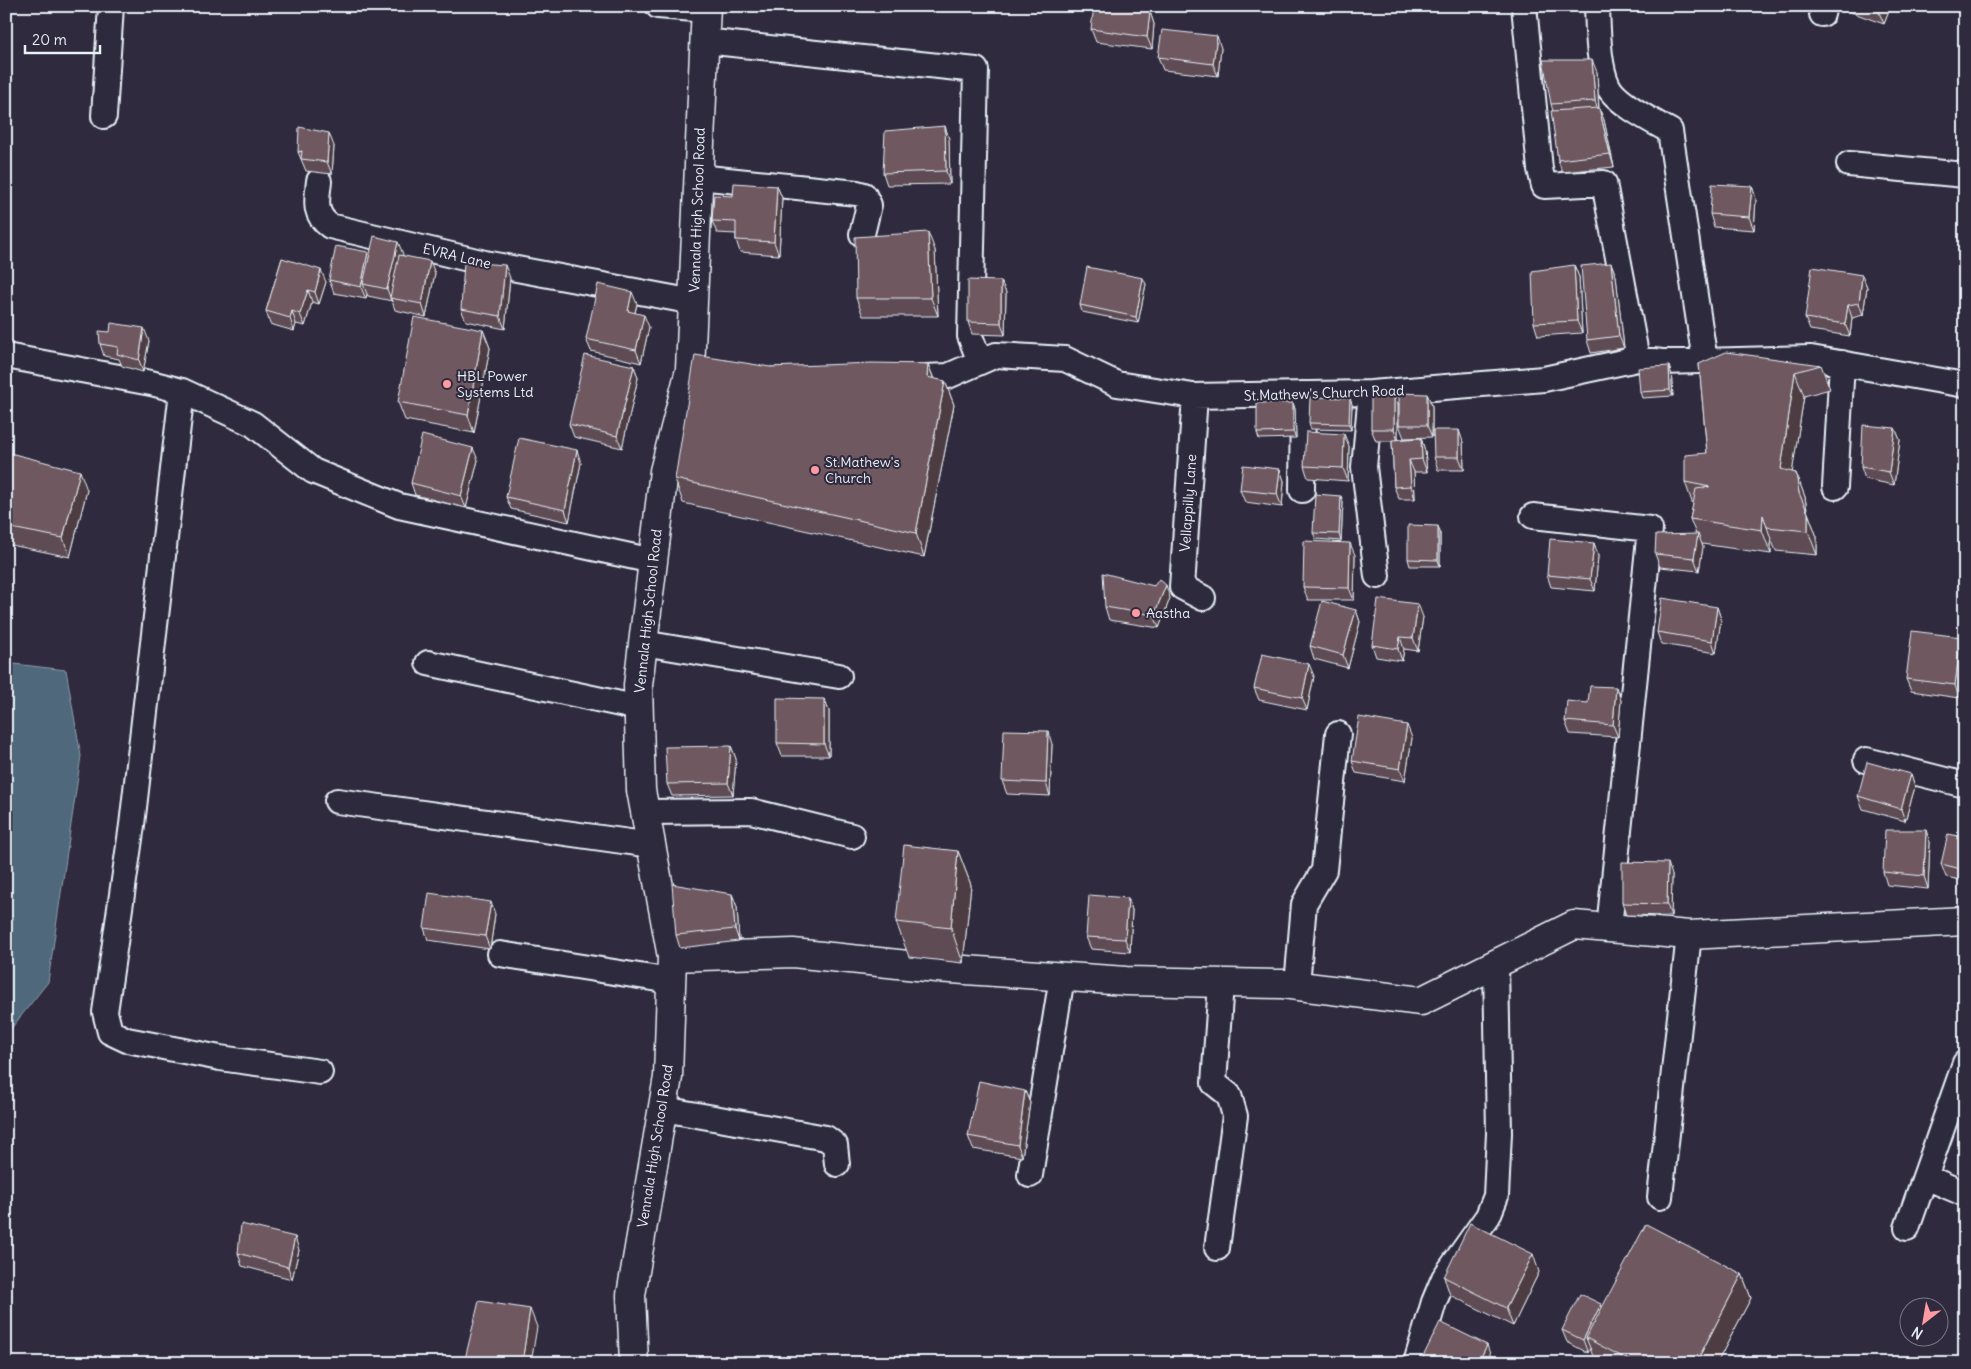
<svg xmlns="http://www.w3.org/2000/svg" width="1971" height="1369" font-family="Delius,sans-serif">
	<rect width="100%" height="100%" fill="#2f2a3d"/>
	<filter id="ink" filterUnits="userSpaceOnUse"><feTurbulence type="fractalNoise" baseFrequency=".02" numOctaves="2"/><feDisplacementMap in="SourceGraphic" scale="10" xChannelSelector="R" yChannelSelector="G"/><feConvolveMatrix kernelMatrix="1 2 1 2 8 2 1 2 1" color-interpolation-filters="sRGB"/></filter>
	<g filter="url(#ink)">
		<path fill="#50677b" stroke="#8d9ead" d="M6 663 66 670 81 756 48 982 6 1035Z"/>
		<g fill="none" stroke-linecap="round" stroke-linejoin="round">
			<defs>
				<path id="minor" d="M658 6 706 10
					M1524 6 1540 169 1544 186 1604 183 1637 359
					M1597 6C1598 29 1598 66 1608 86 1616 103 1654 122 1670 131L1705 361
					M1822 14 1824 6
					M704 41 976 70 970 336 980 362
					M104 116 111 6
					M1849 164 1965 175
					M698 177 857 193 864 195 869 205 862 234
					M319 181C317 200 313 214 330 226L485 263 694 302
					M6 356 151 383 182 391 253 424 313 471 399 506 653 561
					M901 378 948 376 996 355 1065 359 1117 384 1193 396 1371 393 1544 379 1637 359 1662 362 1811 358 1965 385
					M182 391 132 825 105 1012 110 1032 127 1040 220 1058 320 1072
					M1371 393 1364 467 1377 576
					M1195 396 1182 587 1203 598
					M1835 487 1842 363
					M1302 490 1303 394
					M1533 516 1650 529 1609 928
					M643 643 839 676
					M428 663 639 708
					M1866 760 1965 785
					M337 801 651 845
					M645 812 751 811 852 836
					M500 954 671 981
					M1297 985 1304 904 1324 870 1338 734
					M663 1109 826 1138 835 1145 837 1164
					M1030 1175 1062 977
					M1926 1177 1965 1194
					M1660 1197 1689 935
					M1907 1228 1965 1063
					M1217 1248 1235 1116 1229 1095 1214 1083 1221 983
					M1416 1363 1434 1302 1444 1278 1488 1216 1496 1196 1499 1133 1496 964"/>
				<path id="tertiary" d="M672 957 793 953 936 968 1126 981 1283 984 1421 1001 1574 925 1689 935 1965 921"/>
				<path id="secondary" d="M634 1363 631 1295 668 1077 672 957 641 790 638 685 664 471 690 370 706 6"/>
			</defs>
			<use href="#minor" stroke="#e8f1f8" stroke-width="28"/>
			<use href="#tertiary" stroke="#e8f1f8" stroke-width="31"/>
			<use href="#secondary" stroke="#e8f1f8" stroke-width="31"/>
			<use href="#minor" stroke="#2f2a3d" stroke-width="24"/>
			<use href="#tertiary" stroke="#2f2a3d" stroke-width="28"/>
			<use href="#secondary" stroke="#2f2a3d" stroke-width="28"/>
		</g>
		<path fill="#5f4c53" stroke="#e8f1f8" d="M1844 6H1891L1884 24 1845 10Z
			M1150 12 1154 24 1152 49 1096 42 1091 29Z
			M1221 48 1218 76 1163 70 1158 57Z
			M1597 72 1599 108 1604 120 1614 167 1562 172 1558 160 1553 111 1551 104Z
			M945 126 949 139 950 184 887 185 883 173Z
			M334 146 332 174 306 171 298 152Z
			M777 186 782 198 779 255 740 252 736 240V234L717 233 712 221 733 196Z
			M1752 186 1756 199 1754 230 1714 227 1710 214Z
			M935 250 938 316H863L856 298Z
			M368 252 369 255 403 254 402 255 435 273 426 317 395 310 392 301 368 296 367 294 366 299 334 293 329 280Z
			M282 258 326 282 319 304 312 302 305 326 296 324 294 331 270 324 266 311Z
			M1611 263 1616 276 1624 348 1591 353 1587 340Z
			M1574 265 1579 277 1582 333 1538 336 1534 323Z
			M1862 275 1867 287 1863 315 1852 318 1850 336 1810 330 1805 318Z
			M510 278 505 329 466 321 461 309Z
			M1001 281 1006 293 1005 335 972 334 968 322Z
			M1146 284 1138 323 1082 312 1080 305Z
			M637 304 635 313 649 327 641 363 591 351 586 339Z
			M483 330 490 348 474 433 405 420 398 402Z
			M149 341 143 372 122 366 119 359 104 356 100 344Z
			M928 364 934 379 945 381 954 405 924 557 683 503 675 479 770 367Z
			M1699 364 1821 365 1830 389 1804 396 1792 472 1796 473 1805 497 1807 510 1817 537V555L1776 551 1771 539V554L1702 544 1703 547 1699 571 1660 567 1655 554 1696 534 1690 519 1693 505 1685 482 1707 453Z
			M634 366 638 378 622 448 574 437 569 424Z
			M1671 372 1673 396 1642 398 1640 392Z
			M1394 393 1398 405V439L1421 438 1425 451 1427 472H1414L1415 499H1399L1394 487 1392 441H1376L1371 429Z
			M1427 394 1432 406V437L1404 438 1399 425Z
			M1293 403 1295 409 1296 438 1259 439 1257 433Z
			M1352 404 1351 430 1311 429 1309 423Z
			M1895 428 1900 440 1894 485 1865 479 1861 467Z
			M1463 442 1464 470H1438L1434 457Z
			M1349 446 1348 481 1308 478 1304 466Z
			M6 452 87 490 70 557 6 544Z
			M478 460 466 508 415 495 411 483Z
			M581 463 569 522 511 509 506 497Z
			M1280 469 1284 481 1282 507 1245 502 1240 490Z
			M1341 496 1343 502 1341 541 1316 539 1313 533Z
			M1438 526 1440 532V566H1410L1408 559Z
			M1594 543 1598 556 1595 591 1551 587 1547 575Z
			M1355 555 1354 600H1308L1303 587Z
			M1154 586 1170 598 1159 628 1109 620 1105 607Z
			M1717 607 1721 619 1716 653 1661 644 1657 632Z
			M1356 610 1360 622 1348 668 1314 659 1310 646Z
			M1423 617 1418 651 1404 649 1402 661 1376 657 1372 645Z
			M1961 637 1965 646V658L1959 698 1911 691 1906 679Z
			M1314 676 1307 710 1259 700 1254 688Z
			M824 699 829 711V756H782L777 743Z
			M1621 700 1618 737 1570 734 1565 721 1588 703Z
			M1412 738 1405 781 1356 773 1352 761Z
			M1052 744 1050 796 1007 794 1002 781Z
			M731 746 736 759 733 795 672 796 667 784Z
			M1911 774 1915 787 1905 821 1863 809 1858 796Z
			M1965 837V881L1946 877 1941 864Z
			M1930 842 1928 889 1887 885 1883 872Z
			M958 851 971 885 963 963 909 957 896 922Z
			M1672 875 1671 916 1626 915 1622 903Z
			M732 894 737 907 739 941 680 948 676 935Z
			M1128 898 1132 910 1130 952 1091 949 1086 937Z
			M495 914 490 949 428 940 424 928Z
			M1025 1091 1030 1103 1022 1157 973 1149 968 1136Z
			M299 1250 292 1279 242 1266 238 1253Z
			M1539 1272 1513 1326 1450 1295 1444 1277Z
			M1742 1274 1751 1298 1717 1363H1597L1595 1362 1590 1348 1588 1353 1567 1342 1562 1330 1601 1304 1602 1307Z"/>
		<path fill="#4e3e43" stroke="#e8f1f8" d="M1881 6H1891L1884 24 1879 12Z
			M1150 12 1154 24 1152 49 1147 37Z
			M1217 36 1221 48 1218 76 1213 64Z
			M1592 60 1597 72 1599 113 1595 101Z
			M1599 108 1604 120 1614 167 1610 154Z
			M945 126 949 139 950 184 946 171Z
			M329 133 334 146 332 174 327 162Z
			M777 186 782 198 779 255 774 242Z
			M1752 186 1756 199 1754 230 1749 217Z
			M928 232 935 250 938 316 931 298Z
			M398 242 403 254 393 298H390L392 302 387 289Z
			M368 252 373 264 363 284 367 294 366 299 361 287Z
			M430 261 435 273 426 317 422 304Z
			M1611 263 1616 276 1624 348 1619 336Z
			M505 265 510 278 505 329 500 316Z
			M1574 265 1579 277 1582 333 1577 321Z
			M321 270 326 282 319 304 315 292Z
			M1862 275 1867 287 1863 315 1859 303Z
			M1143 278 1146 284 1138 323 1136 317Z
			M1001 281 1006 293 1005 335 1001 323Z
			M308 290 312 302 305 326 300 314Z
			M632 292 637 304 632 324 628 311Z
			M1848 305 1852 318 1850 336 1845 324Z
			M292 311 296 324 294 331 290 318Z
			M644 315 649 327 641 363 636 350Z
			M144 328 149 341 143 372 139 360Z
			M483 330 490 348 474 433 468 415Z
			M928 364 937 388 927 377Z
			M634 366 638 378 622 448 617 436Z
			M1669 366 1671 372 1673 396 1670 390Z
			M1795 372 1804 396 1789 493 1781 469Z
			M945 381 954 405 924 557 916 533Z
			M1394 393 1398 405V441L1394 429Z
			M1427 394 1432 406V437L1427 425Z
			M1350 398 1352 404 1351 430 1349 424Z
			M1293 403 1295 409 1296 438 1293 432Z
			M1895 428 1900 440 1894 485 1889 472Z
			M1459 430 1463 442 1464 470 1459 457Z
			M1344 434 1349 446 1348 481 1343 468Z
			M1421 438 1425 451 1427 472 1422 459Z
			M473 448 478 460 466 508 461 496Z
			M577 450 581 463 569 522 565 510Z
			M1409 460 1414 472 1415 499 1411 486Z
			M1280 469 1284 481 1282 507 1277 494Z
			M80 471 87 490 70 557 63 538Z
			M1796 473 1805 497 1808 517 1799 493Z
			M1341 496 1343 502 1341 541 1339 534Z
			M1808 513 1817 537V555L1808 531Z
			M1763 515 1771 539V554L1762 530Z
			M1438 526 1440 532V566L1438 560Z
			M1698 534 1703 547 1699 571 1694 558Z
			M1350 543 1355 555 1354 600 1349 588Z
			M1594 543 1598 556 1595 591 1590 579Z
			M1166 585 1170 598 1159 628 1154 615Z
			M1418 604 1423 617 1418 651 1413 638Z
			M1717 607 1721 619 1716 653 1712 641Z
			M1356 610 1360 622 1348 668 1343 655Z
			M1400 637 1404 649 1402 661 1398 649Z
			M1961 637 1965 646V658L1959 698 1955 685Z
			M1309 664 1314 676 1307 710 1302 698Z
			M1616 687 1621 700 1618 737 1613 725Z
			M824 699 829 711V756L824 744Z
			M1407 725 1412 738 1405 781 1400 769Z
			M1048 731 1052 744 1050 796 1046 783Z
			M731 746 736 759 733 795 728 783Z
			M1911 774 1915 787 1905 821 1901 809Z
			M1926 830 1930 842 1928 889 1924 876Z
			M958 851 971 885 963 963 951 928Z
			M1668 863 1672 875 1671 916 1667 904Z
			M732 894 737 907 739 941 735 929Z
			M1128 898 1132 910 1130 952 1125 939Z
			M491 902 495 914 490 949 485 936Z
			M1025 1091 1030 1103 1022 1157 1018 1145Z
			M295 1237 299 1250 292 1279 288 1267Z
			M1533 1254 1539 1272 1513 1326 1506 1308Z
			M1742 1274 1751 1298 1717 1363H1696Z
			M1601 1304 1605 1316 1586 1338 1590 1348 1588 1353 1583 1340Z
			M530 1309 537 1327 531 1363H522Z
			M1487 1345 1491 1357 1489 1363H1478Z"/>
		<path fill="#6f5860" stroke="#e8f1f8" d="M1094 6H1108L1150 12 1147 37 1091 29Z
			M1864 6H1881L1879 12Z
			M1162 30 1217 36 1213 64 1158 57Z
			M1543 60H1592L1595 101 1551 104Z
			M1599 108 1610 154 1558 160 1551 111Z
			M945 126 946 171 883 173 885 131Z
			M299 127 329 133 327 162 301 159 302 151 298 152Z
			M734 183 777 186 774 242 736 240V222L712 221 714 195 733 196Z
			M1712 184 1752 186 1749 217 1710 214Z
			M928 232 931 298H856L855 237Z
			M374 236 398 242 387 289 363 284Z
			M336 246 368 252 361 287 329 280Z
			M399 255 430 261 422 304 390 298Z
			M282 258 321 270 315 292 308 290 300 314 292 311 290 318 266 311Z
			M464 262 505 265 500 316 461 309Z
			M1611 263 1619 336 1587 340 1581 266Z
			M1574 265 1577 321 1534 323 1532 271Z
			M1087 267 1143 278 1136 317 1080 305Z
			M1812 267 1862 275 1859 303 1848 305 1845 324 1805 318Z
			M968 280 1001 281V323L968 322Z
			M598 284 632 292 628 311 644 315 636 350 586 339Z
			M414 317 483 330 468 415 398 402Z
			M111 323 144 328 139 360 117 354 118 347 100 344 99 331 110 332Z
			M1726 352 1821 365 1795 372 1781 469 1796 473 1799 493 1808 513V531L1767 527 1763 515 1762 530 1690 519 1696 489 1710 487 1685 482V455L1707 453 1699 364Z
			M585 355 634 366 617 436 569 424Z
			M695 355 770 367 872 363 928 364 927 377 945 381 916 533 675 479Z
			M1669 366 1670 390 1640 392 1638 368Z
			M1371 392 1394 393V429H1371Z
			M1399 393 1427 394V425H1399Z
			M1310 397 1350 398 1349 424 1309 423Z
			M1257 403H1293V432L1257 433Z
			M1863 425 1895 428 1889 472 1861 467Z
			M1433 430H1459V457H1434Z
			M1306 432 1344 434 1343 468 1304 466Z
			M422 435 473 448 461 496 411 483Z
			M519 438 577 450 565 510 506 497Z
			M1421 438 1422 459 1409 460 1411 486 1394 487 1392 440Z
			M6 452 80 471 63 538 6 527Z
			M1243 465 1280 469 1277 494 1240 490Z
			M1315 494 1341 496 1339 534 1313 533Z
			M1408 525 1438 526V560L1408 559Z
			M1698 534 1694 558 1655 554 1656 535Z
			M1550 539 1594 543 1590 579 1547 575Z
			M1304 541 1350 543 1349 588 1303 587Z
			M1103 573 1154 586 1159 579 1166 585 1154 615 1105 607Z
			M1662 598 1717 607 1712 641 1657 632Z
			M1378 599 1418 604 1413 638 1400 637 1398 649 1372 645Z
			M1322 601 1356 610 1343 655 1310 646Z
			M1912 631 1961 637 1955 685 1906 679Z
			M1262 654 1309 664 1302 698 1254 688Z
			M1590 686 1616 687 1613 725 1565 721 1567 701 1588 703Z
			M777 698 824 699V744L777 743Z
			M1359 717 1407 725 1400 769 1352 761Z
			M1004 730 1048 731 1046 783 1002 781Z
			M731 746 728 783 667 784 665 747Z
			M1867 762 1911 774 1901 809 1858 796Z
			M1885 830H1926L1924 876 1883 872Z
			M1948 834 1965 837V870L1941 864Z
			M904 845 958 851 951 928 896 922Z
			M1622 862 1668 863 1667 904 1622 903Z
			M672 884 732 894 735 929 676 935Z
			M429 893 491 902 485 936 424 928Z
			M1089 895 1128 898 1125 939 1086 937Z
			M979 1081 1025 1091 1018 1145 968 1136Z
			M1470 1223 1533 1254 1506 1308 1444 1277Z
			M241 1224 295 1237 288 1267 238 1253Z
			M1646 1224 1742 1274 1696 1363H1634L1586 1338Z
			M1580 1294 1601 1304 1583 1340 1562 1330Z
			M479 1301 530 1309 522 1363H464Z
			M1440 1322 1487 1345 1478 1363H1420Z"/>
	</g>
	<g fill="#ff9aa2" stroke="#2f2a3d" stroke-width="2">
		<circle cx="447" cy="384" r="5"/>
		<circle cx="815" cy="470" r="5"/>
		<circle cx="1136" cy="613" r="5"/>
	</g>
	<g text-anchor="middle" stroke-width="4" stroke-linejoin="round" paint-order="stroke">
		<g font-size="14" fill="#e8f1f8" stroke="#2f2a3d">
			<text transform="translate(697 210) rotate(-88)" y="5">Vennala High School Road</text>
			<text transform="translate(457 256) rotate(13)" y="5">EVRA Lane</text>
			<text transform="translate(1324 393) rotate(-2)" y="5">St.Mathew's Church Road</text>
			<text transform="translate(1188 503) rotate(-86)" y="5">Vellappilly Lane</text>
			<text transform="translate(648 611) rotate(-84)" y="5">Vennala High School Road</text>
			<text transform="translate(655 1146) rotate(-81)" y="5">Vennala High School Road</text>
		</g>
		<g font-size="14" fill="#e8f1f8" stroke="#2f2a3d" text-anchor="start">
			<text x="457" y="381">HBL Power<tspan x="457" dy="16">Systems Ltd</tspan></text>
			<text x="825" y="467">St.Mathew's<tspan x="825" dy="16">Church</tspan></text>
			<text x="1146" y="618">Aastha</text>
		</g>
	</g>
	<rect width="1971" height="1369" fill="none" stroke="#2f2a3d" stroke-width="25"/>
	<rect x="12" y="12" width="1946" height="1344" fill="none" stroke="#e8f1f8" stroke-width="2" filter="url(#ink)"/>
	<g transform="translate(1924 1322) rotate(211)"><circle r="24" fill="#2f2a3d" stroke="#797a88"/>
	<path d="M0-4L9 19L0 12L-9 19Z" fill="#ff9aa2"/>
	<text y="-8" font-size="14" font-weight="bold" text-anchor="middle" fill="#e8f1f8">N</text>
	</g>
	<path d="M25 45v8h75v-8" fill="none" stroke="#e8f1f8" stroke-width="2.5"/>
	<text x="32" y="45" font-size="15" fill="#e8f1f8" stroke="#2f2a3d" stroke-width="4" paint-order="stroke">20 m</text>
</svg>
